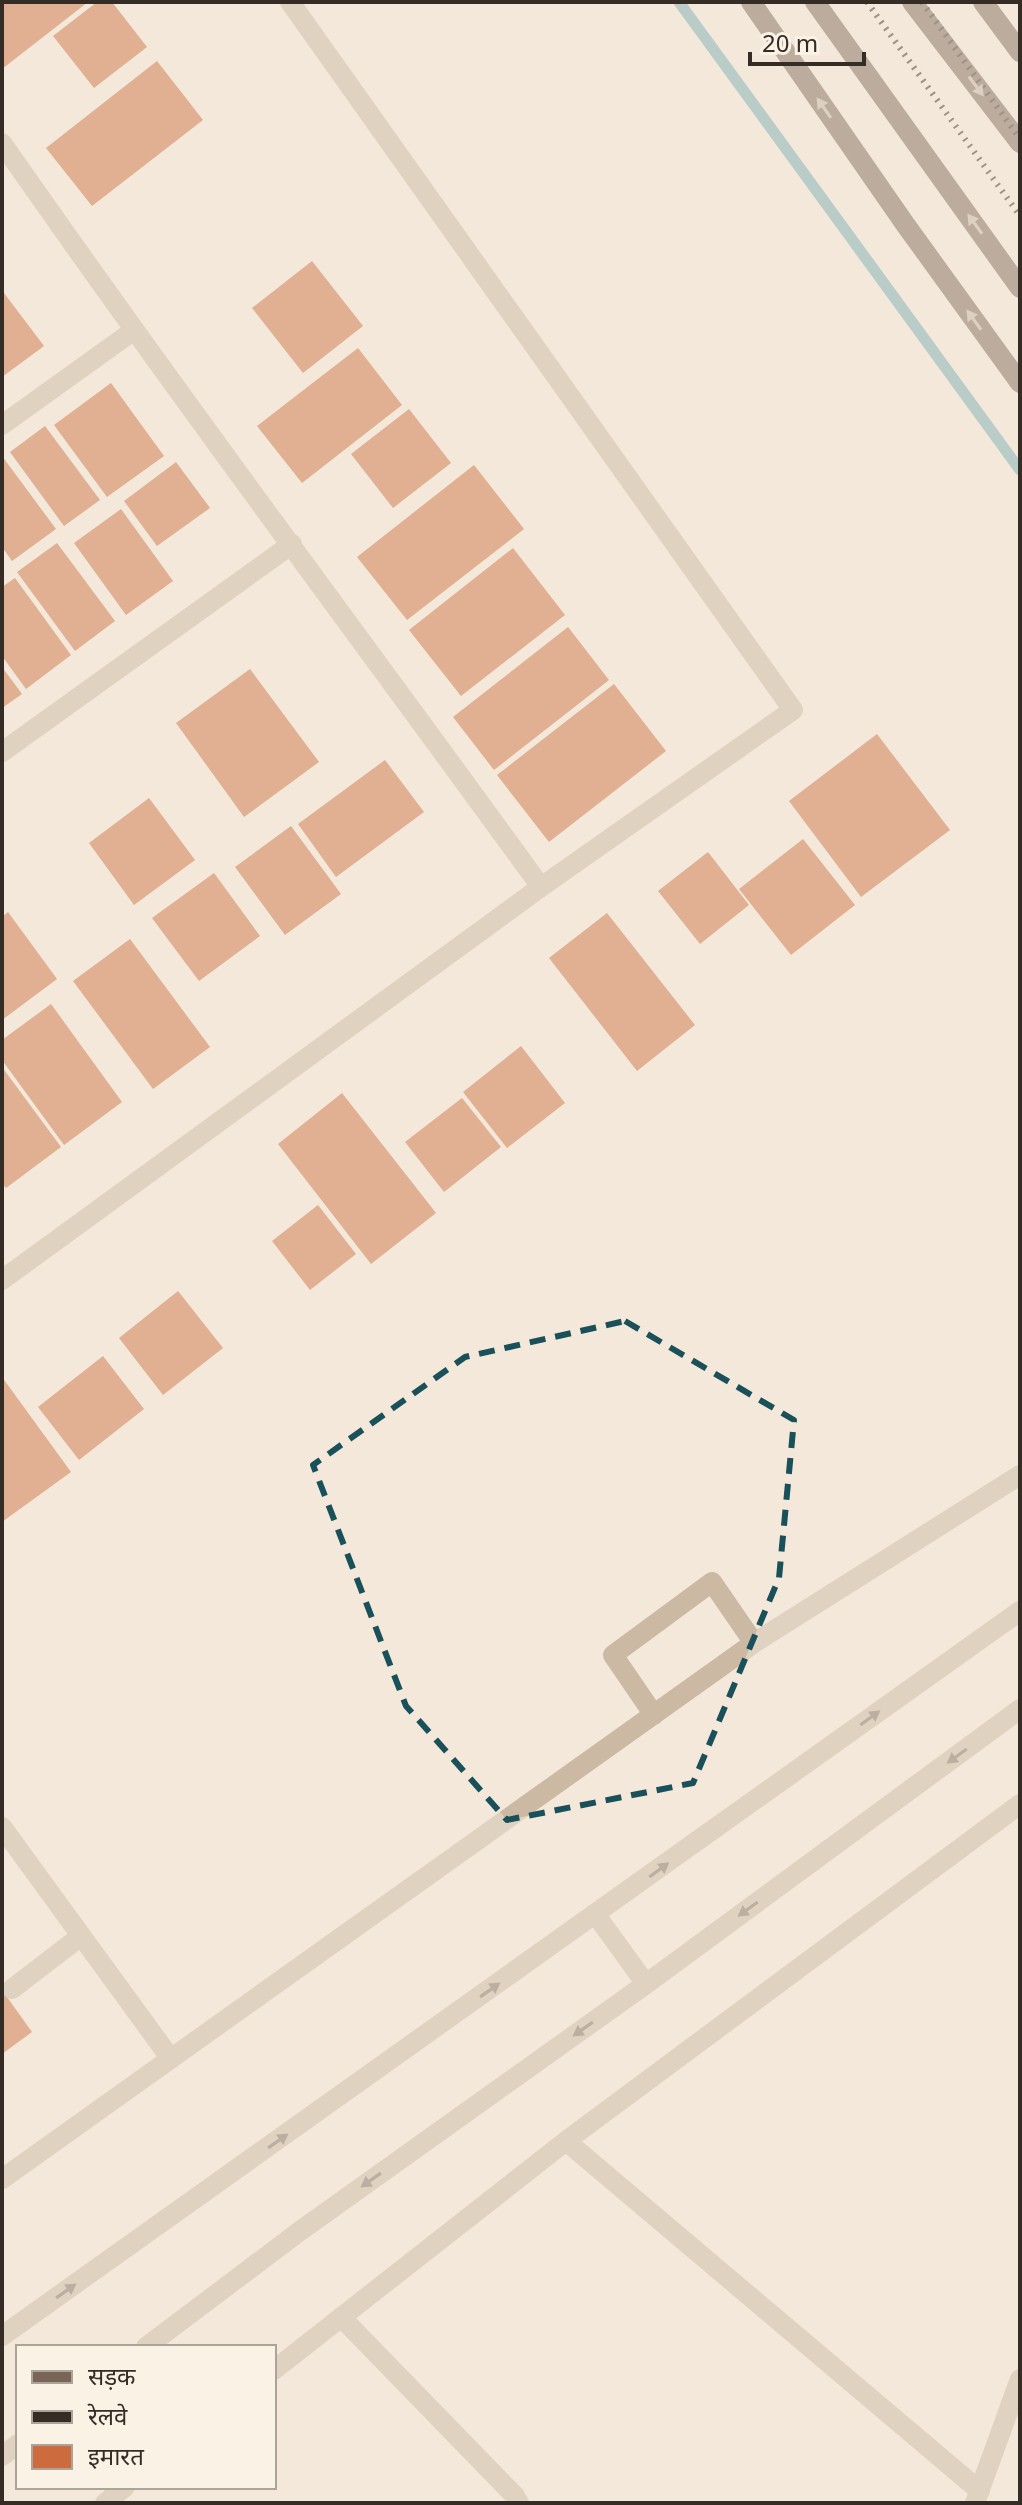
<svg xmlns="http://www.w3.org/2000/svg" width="1022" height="2505" font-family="'Noto Sans','Noto Sans Devanagari',sans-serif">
	<rect width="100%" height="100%" fill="#f3e8d9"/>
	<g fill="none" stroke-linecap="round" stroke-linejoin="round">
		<path stroke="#76aab1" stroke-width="11" d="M679 2 1020 470"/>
	</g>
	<path fill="#cc6b3d" d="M2 2H88L2 69Z
		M97 2H112L147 47 94 88 53 36Z
		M157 61 203 120 92 206 46 148Z
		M312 261 363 326 303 373 252 308Z
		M4 293 44 346 2 377V294Z
		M358 348 402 405 302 483 257 426Z
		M111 383 164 456 107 497 54 425Z
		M409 409 451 463 393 508 351 454Z
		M45 426 100 500 64 526 10 452Z
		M2 456 56 529 12 561 2 547Z
		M176 462 210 508 157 546 124 501Z
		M474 465 524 529 407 620 357 557Z
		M121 509 173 581 126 615 74 543Z
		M57 543 115 621 75 651 17 572Z
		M513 548 565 615 461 696 409 630Z
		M15 578 71 655 26 689 2 656V587Z
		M568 627 609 680 494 770 453 717Z
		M2 667 22 694 2 708Z
		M250 669 319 762 244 817 176 723Z
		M614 684 666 751 549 842 497 775Z
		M877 734 950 830 861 897 789 801Z
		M385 760 424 812 336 877 298 824Z
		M149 798 195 860 134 905 89 843Z
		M291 826 341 894 285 935 235 867Z
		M803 839 855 905 791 955 739 889Z
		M708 852 749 905 700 944 658 891Z
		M214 873 260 936 199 981 152 918Z
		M8 912 57 979 2 1020V917Z
		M607 913 695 1025 637 1071 549 958Z
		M130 939 210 1047 153 1089 73 981Z
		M51 1004 122 1102 64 1145 2 1060V1040Z
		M521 1046 565 1103 507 1148 463 1092Z
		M2 1067 61 1147 6 1188 2 1183Z
		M342 1093 436 1213 371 1264 278 1144Z
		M462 1098 501 1147 444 1192 405 1142Z
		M318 1205 356 1254 310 1290 272 1241Z
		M178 1291 223 1348 163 1395 119 1338Z
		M103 1356 144 1409 79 1460 38 1407Z
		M2 1377 71 1472 2 1522Z
		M2 1990 32 2032 2 2054Z"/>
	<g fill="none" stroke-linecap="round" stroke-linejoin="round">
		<path stroke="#cbb9a4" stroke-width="20" d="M2 143C177 394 361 639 541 887
			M2 425 133 331
			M2 752 292 544
			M2 1280 541 887 793 710 290 2
			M654 1715 613 1655 712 1582 754 1643
			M2 1827 171 2059
			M596 1915 646 1984
			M12 1989 81 1936
			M566 2141 980 2491
			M2 2179 754 1643 1020 1475
			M341 2317 515 2496 519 2503
			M2 2336 1020 1611
			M146 2347 300 2231 646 1984 1020 1709
			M274 2370 566 2141 1020 1804
			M2 2456 18 2444
			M105 2503 125 2487
			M975 2503 1020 2379"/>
		<path stroke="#796556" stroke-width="20" d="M751 2 905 224 1020 383
			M815 2 1020 288
			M912 2 1020 143
			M983 2 1020 52"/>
		<path stroke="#362c26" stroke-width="6" stroke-dasharray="2 6" stroke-linecap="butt" d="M867 2 1020 216
			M922 2 1020 139"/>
	</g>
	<defs><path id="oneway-solid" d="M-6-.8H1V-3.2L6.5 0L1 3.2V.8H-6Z" transform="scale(2)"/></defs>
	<g fill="#c0b3a5">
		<use href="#oneway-solid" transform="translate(976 86) rotate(53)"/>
		<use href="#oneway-solid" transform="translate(824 108) rotate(-125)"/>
		<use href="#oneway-solid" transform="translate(975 224) rotate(-126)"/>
		<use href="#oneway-solid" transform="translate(974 320) rotate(-126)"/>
	</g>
	<g fill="#796b5f">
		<use href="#oneway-solid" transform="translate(870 1718) rotate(-36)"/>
		<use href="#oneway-solid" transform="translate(957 1756) rotate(144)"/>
		<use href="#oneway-solid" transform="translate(659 1870) rotate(-36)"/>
		<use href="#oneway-solid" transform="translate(748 1909) rotate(144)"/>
		<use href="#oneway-solid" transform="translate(490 1990) rotate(-35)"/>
		<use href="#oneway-solid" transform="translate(583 2029) rotate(145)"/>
		<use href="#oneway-solid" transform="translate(278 2141) rotate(-35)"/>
		<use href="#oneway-solid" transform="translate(371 2180) rotate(145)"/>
		<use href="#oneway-solid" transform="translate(66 2291) rotate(-35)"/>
	</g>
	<path d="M0 0H1022V2505H0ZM625 1321 794 1420 779 1578 693 1783 507 1820 406 1706 313 1465 465 1357Z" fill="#f3e8d9" fill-opacity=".55" fill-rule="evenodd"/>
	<path fill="none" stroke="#1a505a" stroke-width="6" stroke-dasharray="16 10" stroke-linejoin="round" d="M625 1321 794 1420 779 1578 693 1783 507 1820 406 1706 313 1465 465 1357Z"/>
	<rect width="1022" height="2505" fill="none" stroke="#362c26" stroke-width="8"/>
	<rect x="16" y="2345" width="260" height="144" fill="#faf2e5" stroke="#aca399" stroke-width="2"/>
	<rect x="32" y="2371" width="40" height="12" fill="#796556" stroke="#aca399" stroke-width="2"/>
	<text x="88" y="2385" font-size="24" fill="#362c26">सड़क</text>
	<rect x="32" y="2411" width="40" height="12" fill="#362c26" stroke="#aca399" stroke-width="2"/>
	<text x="88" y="2425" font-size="24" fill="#362c26">रेलवे</text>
	<rect x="32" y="2445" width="40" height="24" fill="#cc6b3d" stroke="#aca399" stroke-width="2"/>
	<text x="88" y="2465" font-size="24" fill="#362c26">इमारत</text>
	<path d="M750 52v12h114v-12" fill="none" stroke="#362c26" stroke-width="4"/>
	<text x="762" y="52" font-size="24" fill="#362c26" stroke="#faf2e5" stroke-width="6" paint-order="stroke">20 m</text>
</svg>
